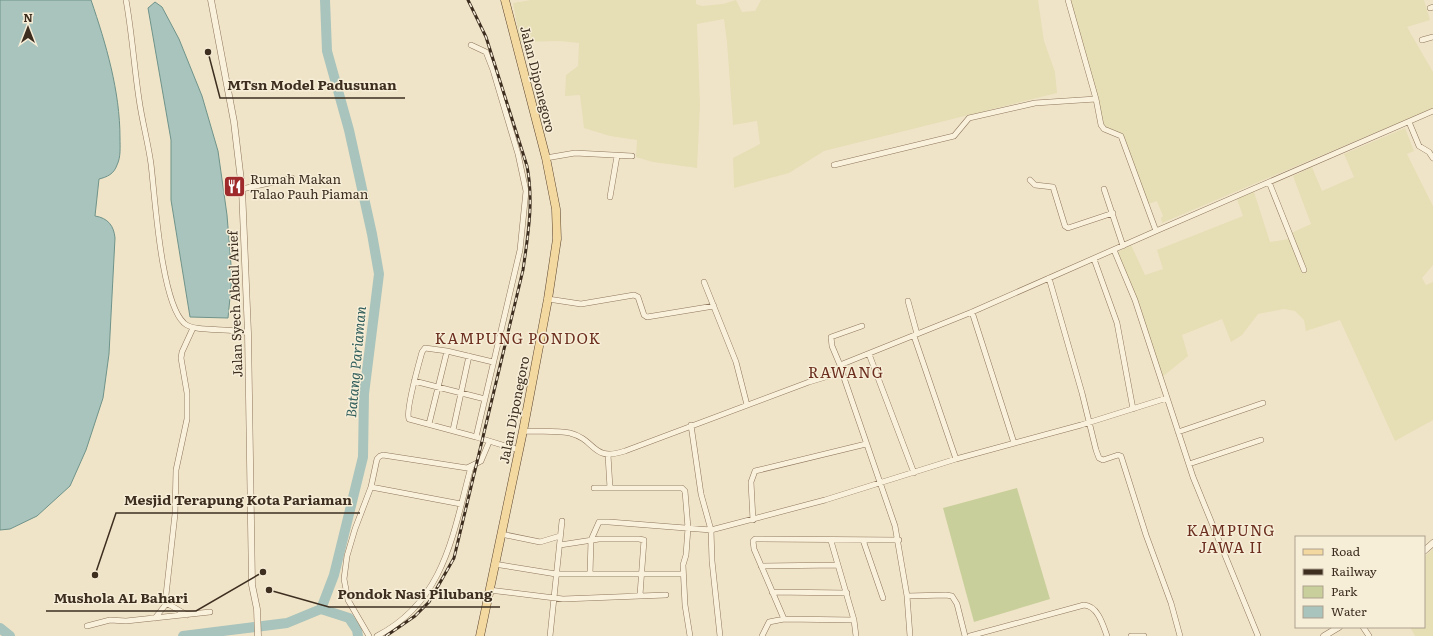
<svg xmlns="http://www.w3.org/2000/svg" width="1433" height="636" font-family="Literata,serif">
	<rect width="100%" height="100%" fill="#f0e4c8"/>
	<path fill="#e6deb5" d="M531 0H696V4L702 6 723 4 736 0 742 12 755 11 761 0H1038L1044 41 1055 72 1057 93 824 151 789 173 734 188 733 158 760 144 757 121 733 125 727 42 724 19 697 24 700 105 697 168 653 162 636 157 637 140 610 136 584 128 580 95 565 96 566 75 578 66 579 43 559 41 520 42 513 3Z
		M1068 0H1424L1430 20 1407 27 1433 72V108L1162 223 1161 218 1163 216 1157 201 1146 205 1118 132 1103 127Z
		M1405 128 1414 151 1407 154 1433 206V265L1422 278 1426 285 1433 282V420L1395 441 1340 320 1306 331 1304 320 1295 311 1284 309 1258 314 1242 335 1231 342 1222 319 1182 335 1188 356 1161 378 1155 355 1115 253 1131 245 1145 275 1163 269 1157 250 1243 216 1237 199 1254 192 1270 242 1289 239V234L1311 224 1293 176 1312 167 1322 191 1354 177 1344 154Z
		M1433 549V636H1415L1410 627H1424V557Z"/>
	<path fill="#c9cf9b" d="M1017 488 1050 599 974 622 943 508Z"/>
	<path fill="#a9c4bc" stroke="#6f938a" d="M0 0H91C106 44 120 91 120 138 120 147 121 157 117 165 114 174 107 177 99 179L95 216C108 218 114 226 115 238L109 354 103 398 86 450 70 486 37 516 10 529 0 530Z
		M155 2 162 7 179 39 202 96 218 151 227 215 232 277 228 318 190 317 171 200V140L148 8Z"/>
	<g fill="none" stroke-linecap="round" stroke-linejoin="round">
		<path stroke="#a9c4bc" stroke-width="10" d="M321 609 349 618 357 630 358 636
			M0 628 10 636
			M183 636 287 623 321 609 334 575 363 457 364 394 379 274 372 234 349 130 327 51 325 0"/>
		<defs>
			<path id="minor" d="M126 0C132 33 134 66 139 99 142 121 148 142 151 164 155 197 161 302 184 323 194 333 230 327 248 333
				M1430 8 1433 7
				M1422 40 1433 37
				M471 45 486 52 493 70 518 154 526 191 520 250 476 437 519 450
				M1409 122 1419 146 1429 152 1433 158
				M546 158 575 153 632 156
				M834 165 954 136 969 118 1035 103 1096 99
				M1030 180 1035 185 1053 187 1065 226 1068 228 1113 213
				M1269 182 1304 270
				M242 189 292 178
				M1104 189 1123 246
				M610 197 617 156
				M1156 231 1433 111
				M1114 250 1135 300 1193 477 1258 636
				M1094 259 1117 323 1133 409
				M1049 278 1082 393 1096 450 1099 458 1103 460 1118 455 1121 456 1146 535 1171 603 1180 636
				M704 282 736 362 747 405
				M548 299 581 304 634 295 638 297 644 315 647 317 714 306
				M908 301 917 334
				M972 312 1014 443
				M914 336 956 459
				M869 354 914 473
				M840 365 832 346 831 337 862 326
				M842 372 895 526 907 596 910 636
				M414 381 485 399
				M429 424 447 351
				M453 430 469 356
				M523 431C538 432 555 430 570 433 597 440 591 462 625 451L809 382 842 372 840 365 972 312 1156 231 1121 136 1104 129 1101 125 1096 99 1068 0
				M1178 432 1263 403
				M476 437 409 419C405 412 419 363 422 352L425 348 447 351 493 362
				M608 455 610 488
				M1189 464 1261 440
				M594 488H682L685 491 688 528 686 555 683 565 685 605 690 636
				M461 504 371 487 377 459 380 456 383 455 467 468 481 461 489 442
				M753 520 751 482 755 471 866 444
				M501 534 540 542 560 536
				M863 540 883 598
				M831 541 854 620 784 619 754 549 753 541 755 539 899 540
				M560 545 599 539H639L644 540 640 595
				M494 564 556 574H683
				M761 566 838 565
				M590 574 591 540 599 522H609L711 530 701 494 691 425
				M489 590 563 599 666 595
				M772 592 847 593
				M907 596 946 595 952 596 957 604 965 636
				M187 615 168 604 166 595 175 514 176 470 187 419V393L181 358 182 352 193 328
				M155 618 167 603
				M854 620 856 636
				M87 626 110 620 126 621 210 612
				M1363 627 1369 636
				M369 636 348 600 344 579 347 556 355 529 371 487
				M377 636C445 601 453 533 471 467
				M550 636 562 521
				M720 636 712 561 711 530 825 500 956 459 1081 425 1167 398
				M762 636 769 622 784 619
				M970 636 1084 605C1098 606 1103 625 1107 636
				M1131 636H1144"/>
			<path id="tertiary" d="M211 0 234 122 242 189 248 333 252 585 257 609 258 636
				M1424 551 1433 543
				M1324 636 1339 627"/>
			<path id="primary" d="M480 636 523 431 548 299 557 239 556 209 546 158 505 0"/>
		</defs>
		<use href="#minor" stroke="#8d765c" stroke-width="6"/>
		<use href="#tertiary" stroke="#8d765c" stroke-width="7"/>
		<use href="#primary" stroke="#5b4430" stroke-width="9"/>
		<use href="#minor" stroke="#faf1dc" stroke-width="5"/>
		<use href="#tertiary" stroke="#faf1dc" stroke-width="6"/>
		<use href="#primary" stroke="#f3d9a0" stroke-width="8"/>
		<defs>
			<path id="rail" d="M386 636 415 616 429 602 454 558 523 270C528 235 534 201 527 166L486 37 468 0"/>
		</defs>
		<use href="#rail" stroke="#3d2e20" stroke-width="3"/>
		<use href="#rail" stroke="#f7eed8" stroke-width="1.5" stroke-dasharray="4.5" stroke-linecap="butt"/>
	</g>
	<defs>
		<symbol id="restaurant-square" viewBox="-11 -11 22 22"><rect x="-9" y="-9" width="18" height="18" rx="4" fill="#9e2a2b" stroke="#f7eed8"/><path d="M-5-6h1v4h1v-4h1v4h1v-4h1v5L-1.5 .5V6h-2V.5L-5-1ZM5-6V6H3V1.5H1.5Q1.5-4 5-6Z" fill="#fff"/></symbol>
	</defs>
	<g fill-rule="evenodd">
		<use href="#restaurant-square" x="222" y="174" width="25" height="25"/>
	</g>
	<g text-anchor="middle" stroke-width="3" stroke-linejoin="round" paint-order="stroke">
		<g font-size="13" fill="#3d2e20" stroke="#f7eed8">
			<text transform="translate(538 79) rotate(76)" y="5">Jalan Diponegoro</text>
			<text transform="translate(235 304) rotate(-92)" y="5">Jalan Syech Abdul Arief</text>
			<text transform="translate(514 410) rotate(-79)" y="5">Jalan Diponegoro</text>
		</g>
		<g font-size="13" fill="#3d2e20" stroke="#f7eed8" text-anchor="start">
			<text x="250" y="184">Rumah Makan<tspan x="250" dy="15">Talao Pauh Piaman</tspan></text>
		</g>
		<g font-size="14" font-style="italic" fill="#2f5d5a" stroke="#f7eed8">
			<text transform="translate(356 362) rotate(-85)" y="5">Batang Pariaman</text>
		</g>
		<g font-size="15" letter-spacing="1" fill="#6b2e1e" stroke="#f7eed8">
			<text x="518" y="344">KAMPUNG PONDOK</text>
			<text x="846" y="378">RAWANG</text>
			<text x="1231" y="536">KAMPUNG<tspan x="1231" dy="17">JAWA II</tspan></text>
		</g>
	</g>
	<path fill="none" stroke="#3d2e20" stroke-width="1.5" d="M208 52L220 98H405M95 575L116 513H360M269 590L329 607H500M263 572L196 611H46"/>
	<g fill="#3d2e20" stroke="#f7eed8" stroke-width="1.5">
		<circle cx="208" cy="52" r="4"/>
		<circle cx="95" cy="575" r="4"/>
		<circle cx="269" cy="590" r="4"/>
		<circle cx="263" cy="572" r="4"/>
	</g>
	<g font-size="14" text-anchor="middle" font-weight="bold" fill="#3d2e20" stroke="#f7eed8" stroke-width="3" stroke-linejoin="round" paint-order="stroke">
		<text x="312" y="90">MTsn Model Padusunan</text>
		<text x="238" y="505">Mesjid Terapung Kota Pariaman</text>
		<text x="415" y="599">Pondok Nasi Pilubang</text>
		<text x="121" y="603">Mushola AL Bahari</text>
	</g>
	<rect x="1295" y="536" width="130" height="92" fill="#f7eed8" stroke="#ada18e"/>
	<rect x="1303" y="549" width="20" height="6" fill="#f3d9a0" stroke="#ada18e"/>
	<text x="1331" y="556" font-size="12" fill="#3d2e20">Road</text>
	<rect x="1303" y="569" width="20" height="6" fill="#3d2e20" stroke="#ada18e"/>
	<text x="1331" y="576" font-size="12" fill="#3d2e20">Railway</text>
	<rect x="1303" y="586" width="20" height="12" fill="#c9cf9b" stroke="#ada18e"/>
	<text x="1331" y="596" font-size="12" fill="#3d2e20">Park</text>
	<rect x="1303" y="606" width="20" height="12" fill="#a9c4bc" stroke="#ada18e"/>
	<text x="1331" y="616" font-size="12" fill="#3d2e20">Water</text>
	<g transform="translate(28 28)" stroke="#f7eed8" stroke-width="3" paint-order="stroke">
	<path d="M0-3L7 15L0 10L-7 15Z" fill="#3d2e20"/>
	<text y="-6" font-size="11" font-weight="bold" text-anchor="middle" fill="#3d2e20">N</text>
	</g>
</svg>
